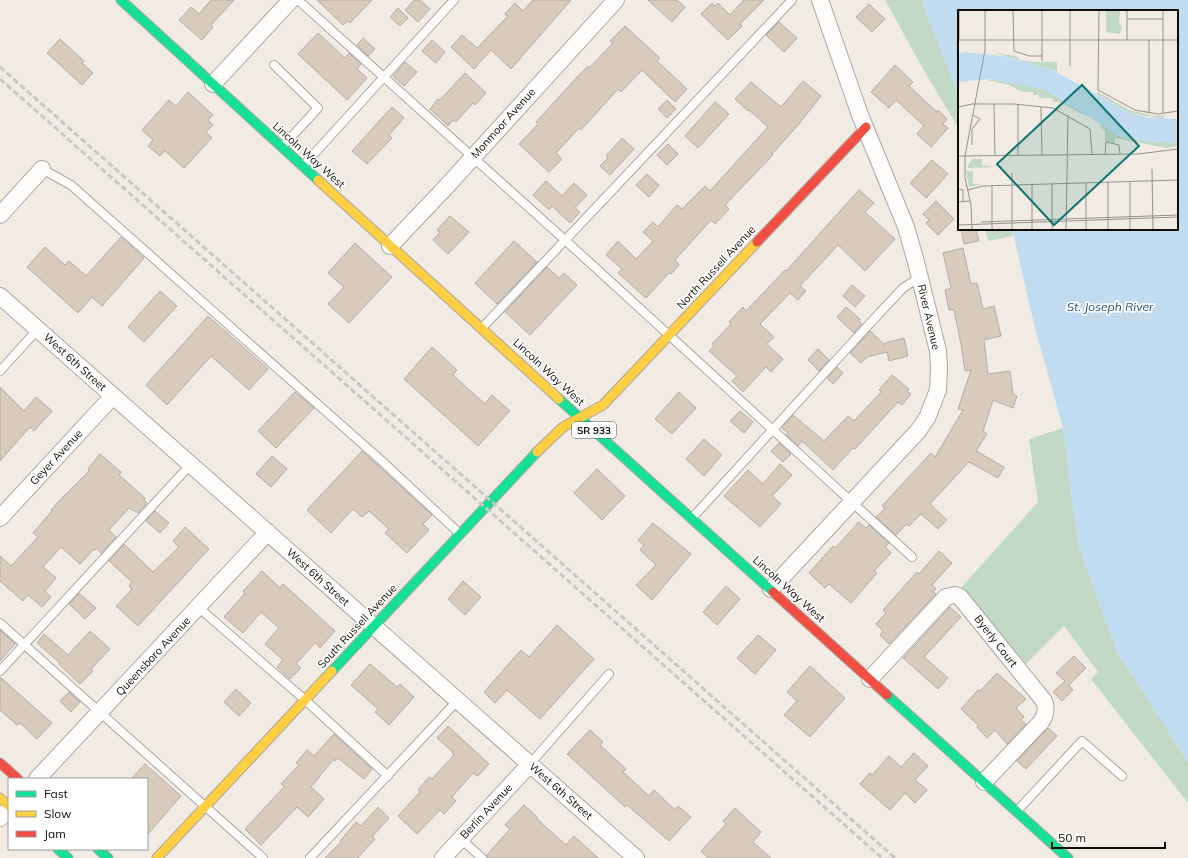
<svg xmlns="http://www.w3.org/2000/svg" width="1188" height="858" font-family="Mulish,sans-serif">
	<rect width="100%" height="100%" fill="#f1ebe4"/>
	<path fill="#c1d9c5" d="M885 0H921L959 96V129L922 67Z
		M985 229H1012L1013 236 988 241Z
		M1063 428 1078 544 1117 652 1188 762V803L1091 679 1098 672 1064 626 1025 665 971 597 959 590 1038 502 1029 439Z"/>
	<path fill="#c1dcf0" d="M921 0H1188V762L1117 652 1078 544 1063 428 1035 328 1012 229H1177V11H959V96Z"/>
	<path fill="#d8cbbb" stroke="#b2ada8" d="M211 0H234L211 25 213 27 202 40 179 20 191 7 199 14Z
		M317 0H372L350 23 348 21 343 25Z
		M414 0H420L430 9 418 22 405 10Z
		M533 0H571L511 69 491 50 474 69 451 47 462 35 477 48 508 16 505 14 515 3 523 11Z
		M648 0H677L685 7 672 22Z
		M744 0H764L740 24 742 26 728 40 701 14 712 3 715 6 718 3 730 15Z
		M869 4 885 19 872 32 856 17Z
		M398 8 408 18 400 26 390 17Z
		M779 22 797 38 784 52 766 35Z
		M625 26 660 58 657 61 687 89 675 102 642 70 621 92 618 89 581 130 579 128 556 153 562 159 549 172 519 144 538 124 536 122 577 77 588 66 589 68 613 43 610 41Z
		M318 33 345 58 349 53 361 64 357 69 367 78 347 100 298 54Z
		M363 38 375 49 368 56 357 45Z
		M60 39 84 61 82 63 93 73 82 85 47 53Z
		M432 40 445 52 436 63 422 51Z
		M405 62 417 72 404 86 393 76Z
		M895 65 913 82 909 86 937 112 938 110 947 119 943 124 948 128 931 147 917 134 924 126 896 100 889 108 871 92Z
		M465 73 486 93 475 105 473 103 456 122 453 120 448 126 430 109 438 99 440 100Z
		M803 81 821 96 799 124 772 154 773 155 725 205 729 209 715 224 711 220 675 260 679 265 671 274 669 273 646 298 618 273 622 269 606 255 618 241 636 259 653 241 643 232 653 222 658 227 677 205 682 209 705 186 710 191 768 127 749 110 748 111 735 99 751 82 781 107Z
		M188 92 213 115 208 120 213 125 206 132 212 138 184 168 165 151 160 156 148 146 153 140 142 130 169 100 176 106Z
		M667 100 676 109 667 118 658 109Z
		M715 102 729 114 698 148 685 136Z
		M392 107 404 118 389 135 392 138 367 164 352 151Z
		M622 138 634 149 610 175 600 166 608 158 606 156Z
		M668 144 678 154 667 165 657 155Z
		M932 160 948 174 926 198 910 183Z
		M647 174 659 185 649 197 636 185Z
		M546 181 562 196 574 183 587 195 575 208 580 212 570 223 552 206 549 210 533 195Z
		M859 190 874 203 865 212 895 239 865 271 838 245 800 286 806 291 798 300 790 293 760 324 774 337 767 344 783 359 771 372 766 367 743 392 732 381 737 376 709 351 714 346 712 344 731 324 729 322 743 307 746 311 785 270 786 271Z
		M936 201 954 219 938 235 926 223 929 220 923 214Z
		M450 216 469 232 448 254 433 240 440 232 437 230Z
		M961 229H976L979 241 964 244Z
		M121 237 144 258 102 306 92 297 78 313 27 267 45 247 65 265 69 261 86 276Z
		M514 241 537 262 497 304 475 283Z
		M355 243 392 277 349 323 328 304 344 287 328 273Z
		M963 248 971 284 977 283 983 309 994 306 1001 336 984 340 988 374 1010 371 1013 394 1017 396 1013 408 993 400 983 431 987 434 976 451 1004 467 998 478 969 462 930 504 947 520 938 529 921 514 909 526 907 524 896 535 876 517 885 508 882 506 931 453 935 457 963 410 958 409 971 370 965 371 961 344 954 310H949L945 290 951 288 943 253Z
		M547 267 559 278 564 273 577 285 530 335 505 312Z
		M852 285 865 296 855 307 843 296Z
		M160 291 177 306 144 342 128 327Z
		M846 307 860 319 859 321 862 324 854 333 837 317Z
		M208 316 268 369 249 390 211 356 167 405 146 385Z
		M870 331 885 345V343L904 338 908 356 889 361 887 352 867 357 861 363 850 353Z
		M432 347 457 370 453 375 485 404 492 395 510 411 478 446 404 379Z
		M818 349 829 360 819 371 808 360Z
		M837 367 843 373 833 384 827 378Z
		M892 375 909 389 907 391 911 394 902 405 898 402 855 449 853 448 833 470 802 441 798 446 786 435 788 433 782 428 793 415 824 441 848 416 854 421 881 392 879 390Z
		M0 387 24 411 36 397 52 411 34 431 30 427 0 461Z
		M295 392 314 408 276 448 258 431Z
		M679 392 696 408 672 434 655 419Z
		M740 411 753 422 744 433 730 421Z
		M704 439 722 455 704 476 686 459Z
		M779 443 791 454 783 462 771 451Z
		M362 451 432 515 423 524 429 530 407 553 385 533 389 529 369 511 362 517 353 509 331 533 307 510Z
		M100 454 121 472 119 475 145 498 144 500 147 503 138 513 129 508 109 530 116 537 101 553 97 548 95 550 94 549 80 564 61 547 43 567 56 578 45 591 51 597 42 607 28 595 23 601 0 581V556L11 566 38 537 33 533 52 511 51 510 62 498 89 471 88 469Z
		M272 456 287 469 271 487 256 474Z
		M780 464 792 475 772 496 781 504 760 527 724 496 748 470 763 484Z
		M597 469 625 496 602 520 574 493Z
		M155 511 169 523 160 533 146 521Z
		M859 522 866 528 869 525 889 543 885 547 891 553 874 571 877 573 851 603 829 584 825 588 809 573 833 546 835 548Z
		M653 523 691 554 652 600 636 585 656 565 640 550 644 545 638 540Z
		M185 527 209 549 138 626 116 606 132 589 129 586 132 582 109 561 124 544 153 572 179 547 173 541Z
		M939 551 952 563 932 585 936 589 933 592 936 594 889 644 880 635 883 631 876 624 886 613 883 610 917 572 919 574Z
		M262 571 280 588 283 584 335 631 320 648 315 643 296 664 301 668 290 679 277 667 283 660 265 644 279 628 261 612 243 633 224 617 245 593 243 591Z
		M463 581 481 597 465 615 448 599Z
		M726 586 740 599 717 625 703 612Z
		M79 593 96 608 85 619 69 604Z
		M950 607 961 617 924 657 948 678 938 689 903 658Z
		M557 625 594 659 540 719 507 690 495 703 484 692 521 650 529 657Z
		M0 630 15 644 0 661Z
		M90 631 110 649 91 669 93 671 80 684 59 664 60 663 37 643 44 634 68 655Z
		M758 635 776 650 755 674 737 658Z
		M1074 656 1086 668 1069 685 1073 690 1062 701 1053 692 1065 681 1056 673Z
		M370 664 397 687 400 684 414 697 389 725 375 712 378 709 351 685Z
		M810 666 845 698 810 737 784 715 797 701 787 692Z
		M997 673 1026 699 1016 708 1024 717 1021 720 1026 724 1007 744 995 730 987 738 977 727 979 726 961 709 978 690 980 691Z
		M0 677 52 723 37 739 20 723 17 725 0 710Z
		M236 689 251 703 239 716 224 702Z
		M69 692 80 702 71 712 60 701Z
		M448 726 489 764 478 776 473 773 452 797 456 801 444 814 440 810 417 834 398 816 420 792 418 790 429 777 432 779 454 755 452 753 453 752 437 738Z
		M1048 728 1057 736 1026 769 1017 761Z
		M590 730 603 742 600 745 626 769 623 772 649 796 654 790 675 810 678 806 691 817 669 841 627 805 625 807 567 754Z
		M334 734 372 769 364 779 338 758 335 761 334 759 311 787 324 799 308 817 297 807 261 845 245 829 284 787 281 784 299 765 296 763 307 750 314 756Z
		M914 753 928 766 915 780 927 790 915 803 905 793 890 810 860 784 870 773 872 775 889 756 901 767Z
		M145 764 181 796 147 835V779H131Z
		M524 805 538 818 537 819 566 845 574 836 598 858H487V855L510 829 505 825Z
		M378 807 389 818 372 837 375 839 358 858H325L341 842 340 841 356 822 361 826Z
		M735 808 761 832 753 842 771 858H708L701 851 726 824 723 821Z"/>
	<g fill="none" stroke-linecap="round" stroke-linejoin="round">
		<defs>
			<path id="lane" d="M298 0 565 240 912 557
				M274 65 318 108 283 146
				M303 166 454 0
				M42 169 71 185 384 463 459 533
				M483 327 792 0
				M0 371 38 329
				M693 517 861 333 903 288 920 277
				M198 607 304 699 388 776
				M0 623 263 858
				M0 671 191 464
				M530 764 609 674
				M1017 811 1082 741 1122 776
				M461 839 482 858
				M310 858 458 700"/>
			<path id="street" d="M213 84 291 0
				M0 215 42 169
				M390 246 446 187 616 0
				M0 296 636 858
				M0 518 113 396
				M771 589 918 431 927 418 938 390 939 368 938 351 916 262 906 227 860 115 820 0
				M870 679 946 597 955 595 960 597 1044 701C1047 709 1046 715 1041 722L984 782
				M37 779 268 532
				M0 818 9 809
				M443 858 530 764"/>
			<path id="fast" d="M121 0 318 180
				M559 399 773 592
				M332 671 537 452
				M887 695 1068 858
				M58 849 68 858
				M98 849 108 858"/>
			<path id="slow" d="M318 180 559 399
				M537 452 563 427 603 405 757 242
				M0 798 9 806
				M157 858 332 671"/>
			<path id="jam" d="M757 242 866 127
				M773 592 887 695
				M0 763 18 779"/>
		</defs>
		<use href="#lane" stroke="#aba6a1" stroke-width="10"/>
		<use href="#street" stroke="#aba6a1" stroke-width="18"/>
		<use href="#fast" stroke="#aba6a1" stroke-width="11"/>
		<use href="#slow" stroke="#aba6a1" stroke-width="11"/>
		<use href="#jam" stroke="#aba6a1" stroke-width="11"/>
		<use href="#lane" stroke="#fdfcfb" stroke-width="8"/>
		<use href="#street" stroke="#fdfcfb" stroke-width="16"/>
		<use href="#fast" stroke="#16e098" stroke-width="9"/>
		<use href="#slow" stroke="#ffcf43" stroke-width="9"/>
		<use href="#jam" stroke="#f24e42" stroke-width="9"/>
		<path stroke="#cac8c6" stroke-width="3" stroke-dasharray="6 3" stroke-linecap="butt" d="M0 67 895 858
			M0 79 882 858"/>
	</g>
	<g text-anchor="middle" stroke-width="3.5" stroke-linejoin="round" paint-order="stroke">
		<rect fill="#fff" stroke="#575451" stroke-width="1" x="572" y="422" width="44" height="16" rx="3"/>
		<g font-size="10" font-weight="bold" fill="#0f0b07">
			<text x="594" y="434">SR 933</text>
		</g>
		<g font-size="11" fill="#0f0b07" stroke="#fff">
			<text transform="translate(503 123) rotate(-48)" y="4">Monmoor Avenue</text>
			<text transform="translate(309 155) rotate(42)" y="4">Lincoln Way West</text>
			<text transform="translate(716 267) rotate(-47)" y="4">North Russell Avenue</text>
			<text transform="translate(929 317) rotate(77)" y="4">River Avenue</text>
			<text transform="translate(75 362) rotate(42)" y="4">West 6th Street</text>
			<text transform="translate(549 372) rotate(43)" y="4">Lincoln Way West</text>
			<text transform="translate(56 457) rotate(-47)" y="4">Geyer Avenue</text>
			<text transform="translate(318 577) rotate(42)" y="4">West 6th Street</text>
			<text transform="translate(789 589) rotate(42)" y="4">Lincoln Way West</text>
			<text transform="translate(357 626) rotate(-47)" y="4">South Russell Avenue</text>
			<text transform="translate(996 641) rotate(52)" y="4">Byerly Court</text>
			<text transform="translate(153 656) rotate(-47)" y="4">Queensboro Avenue</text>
			<text transform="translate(561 791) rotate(41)" y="4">West 6th Street</text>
			<text transform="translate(486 811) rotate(-47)" y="4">Berlin Avenue</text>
		</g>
		<g font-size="12" font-style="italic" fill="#1e5275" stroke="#fff">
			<text x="1110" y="311">St. Joseph River</text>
		</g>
	</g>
	<g transform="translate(958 10)">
		<rect width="220" height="220" fill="#f1ebe4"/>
		<path d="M148 0H162L161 15H164L162 24 148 22ZM37 43 58 46 63 50 74 52H99V61ZM24 69 46 71 87 79 127 103 126 105 101 92H95V88H81V85H75V82H64L52 75ZM140 82 171 100 196 106 206 105V109L172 103 139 84ZM144 114 162 126 186 131 220 133V136L208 138 157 128V133L147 132V121L142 117ZM14 149H24V155L39 157 9 158ZM8 161H15V174H24L11 177Z" fill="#c1d9c5"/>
		<path d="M7 42 45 46 93 59 172 103 192 108 220 109V133L186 131 162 126 87 80 30 69 0 72V44Z" fill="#c1dcf0"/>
		<path fill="none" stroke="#97918c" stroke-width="1" d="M1 0V30M55 0 56 41 71 46H84M84 0V51M112 0V56M141 0 140 80 177 100 200 104 220 101M169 0V30M205 0V103M169 9H205M0 30H220M191 30V103M36 94 37 145M60 94V145M0 97 14 94H56L95 98 132 119 134 144M83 97 84 145M14 135V119L22 109 15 105M147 144 148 132 161 135 162 144M0 146 180 144 220 139M194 159 195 220M54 163V220M150 172V220M172 172V220M128 173V220M74 174V220M34 176V220M0 179 5 180V192M9 180 25 176 220 170M0 192 12 191M23 212 220 205M0 215 220 207M14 220 13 195 7 168V146L27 40V0M94 220V174M108 220 110 105"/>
		<path fill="#0f766e" fill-opacity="0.15" stroke="#0f766e" stroke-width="2" d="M124 75 181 136 96 215 39 154Z"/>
		<rect width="220" height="220" fill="none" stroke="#0f0b07" stroke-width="2"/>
	</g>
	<rect x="8" y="778" width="140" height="72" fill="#ffffff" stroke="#9f9d9c"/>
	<rect x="16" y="791" width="20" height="6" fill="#16e098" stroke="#9f9d9c"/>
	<text x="44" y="798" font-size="12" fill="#0f0b07">Fast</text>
	<rect x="16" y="811" width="20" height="6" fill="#ffcf43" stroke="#9f9d9c"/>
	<text x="44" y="818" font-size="12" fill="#0f0b07">Slow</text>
	<rect x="16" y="831" width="20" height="6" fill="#f24e42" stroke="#9f9d9c"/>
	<text x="44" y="838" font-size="12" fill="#0f0b07">Jam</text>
	<path d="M1052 842v6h113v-6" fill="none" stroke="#0f0b07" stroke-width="2"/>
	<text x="1058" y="842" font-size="12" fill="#0f0b07" stroke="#ffffff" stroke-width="3" paint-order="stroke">50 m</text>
</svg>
